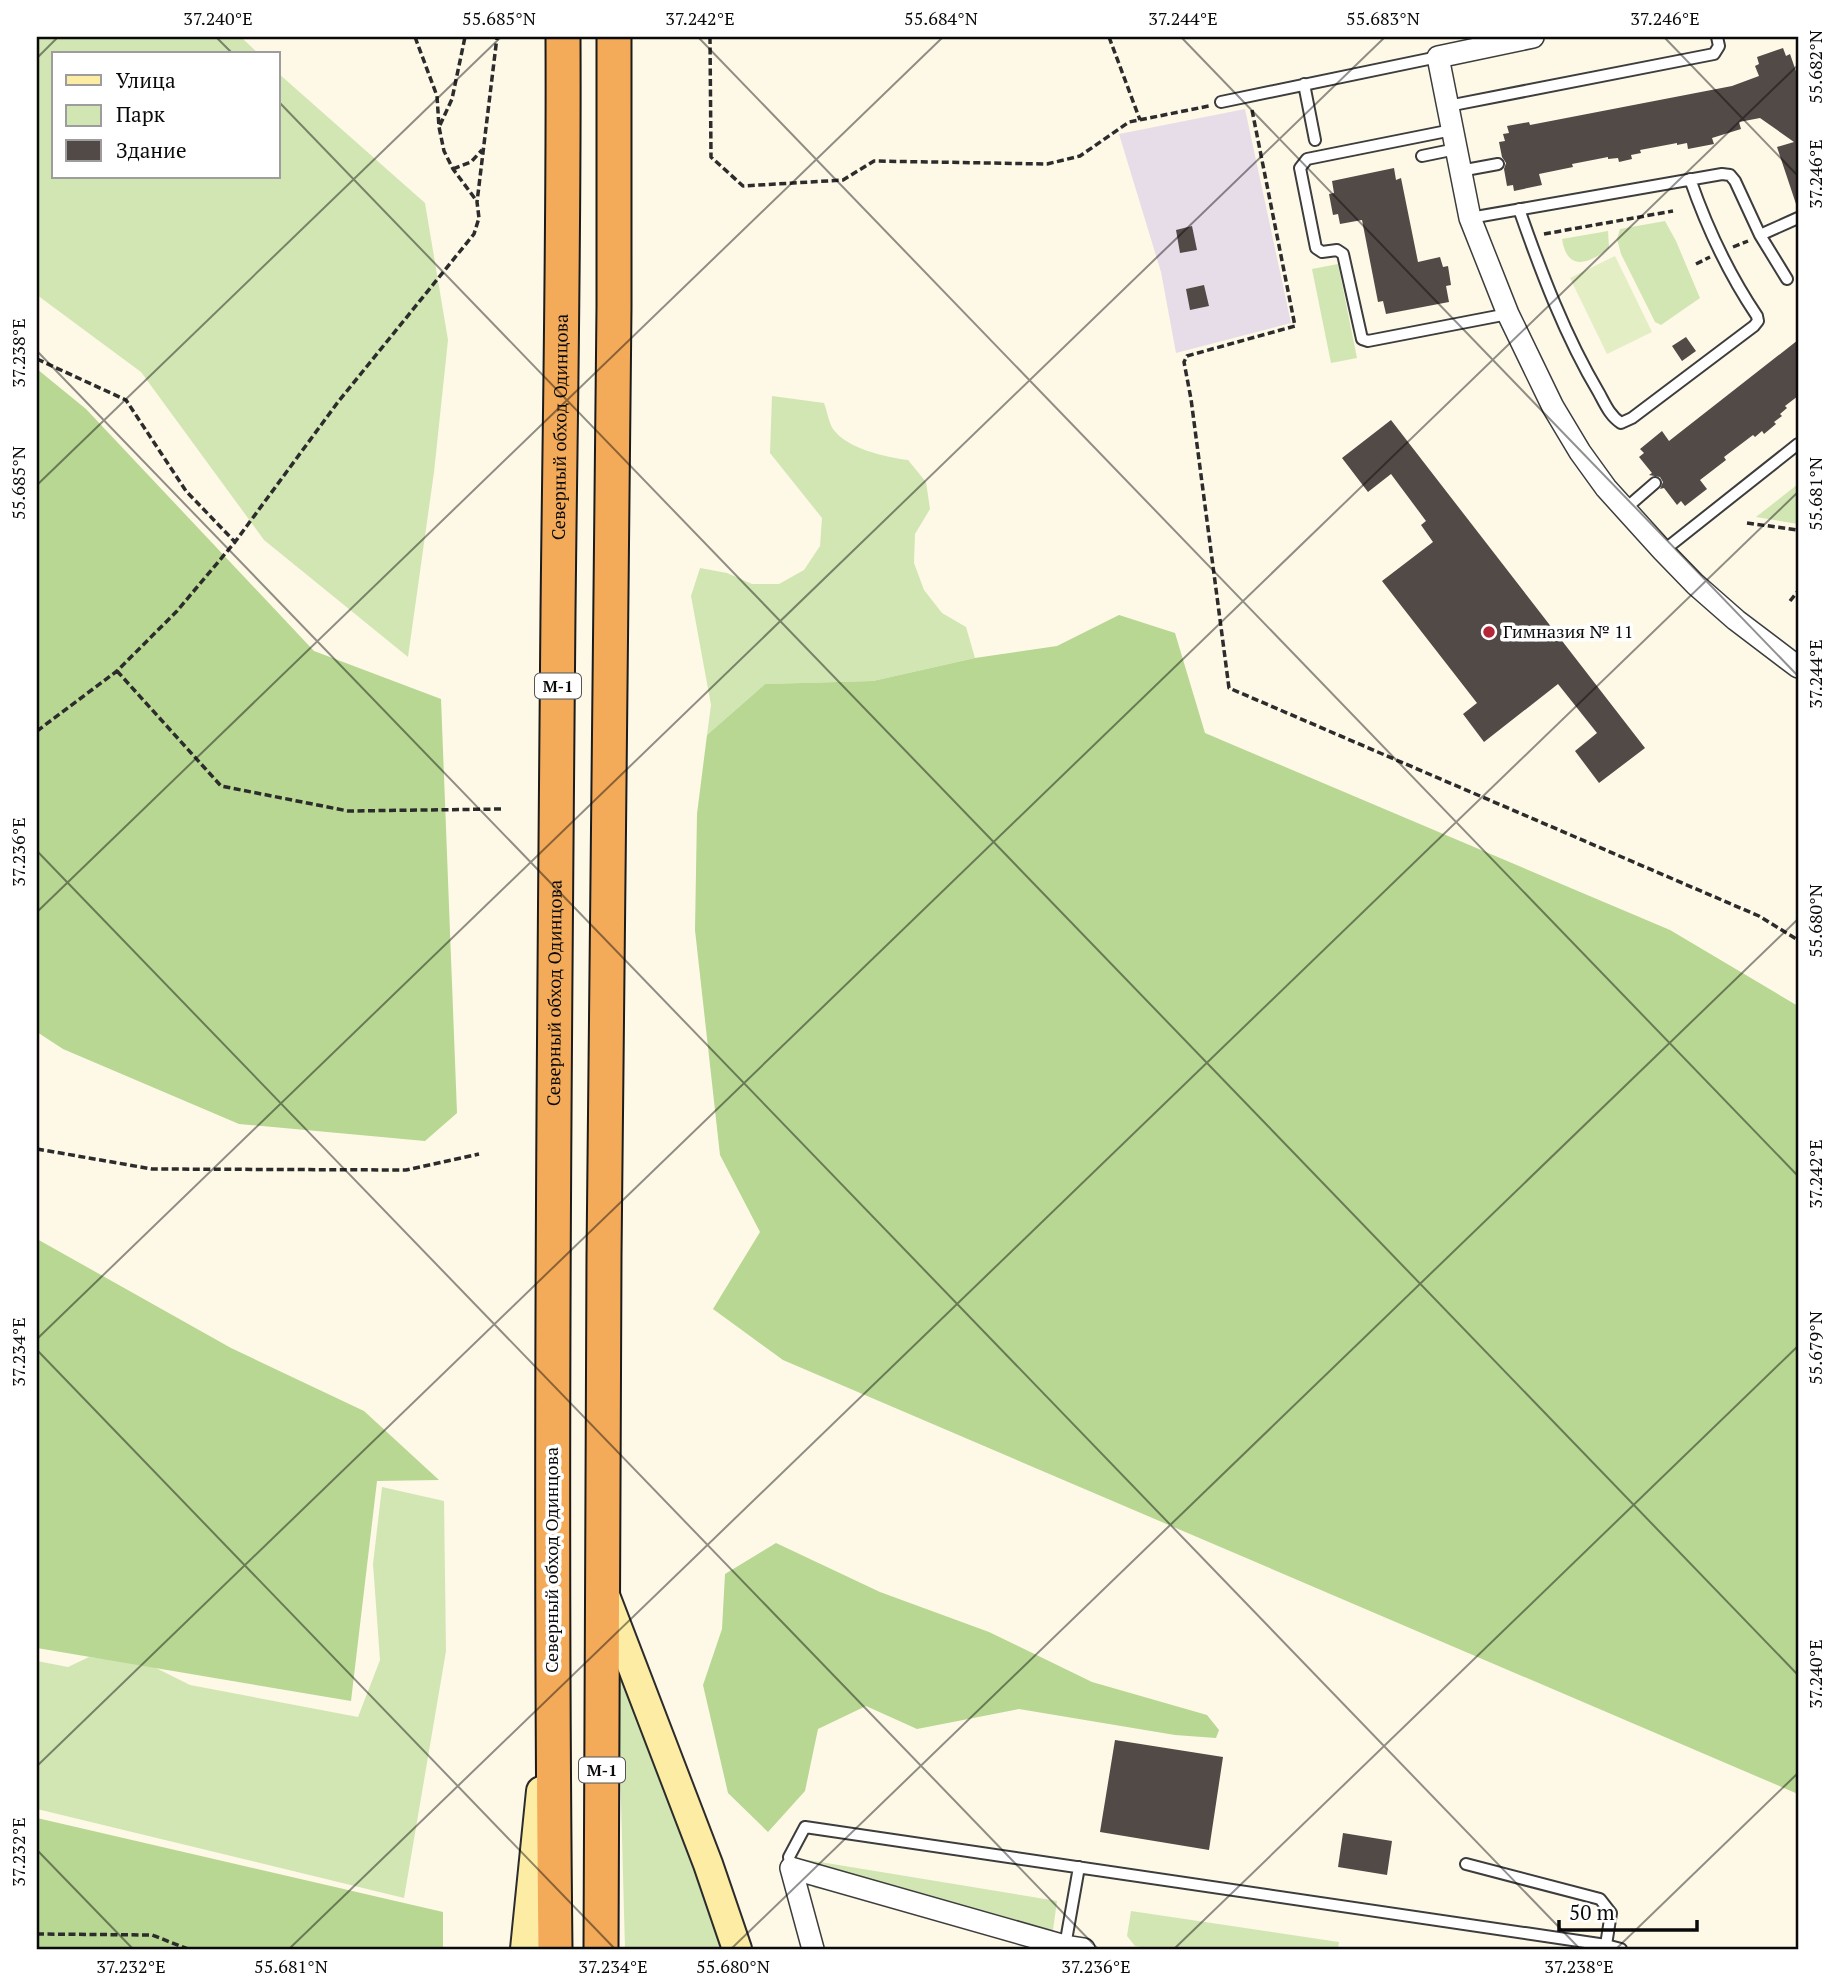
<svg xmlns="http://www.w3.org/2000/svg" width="1835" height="1986" font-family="'PT Serif',serif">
	<rect width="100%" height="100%" fill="#fef8e7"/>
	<path fill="#e7dde9" d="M1245 109 1291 323 1176 353 1161 272 1119 134Z"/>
	<path fill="#d2e6b3" d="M37 37H241L259 54H54V177H278V73L425 203 448 340 434 472 408 657 264 540 141 372 37 295Z
		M1665 221 1676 241 1700 298 1661 325 1655 322 1621 254 1617 239 1620 229Z
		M1608 231 1609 248C1589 264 1567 272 1562 239Z
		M1338 264 1357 358 1331 363 1312 269Z
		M772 396 824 403C827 411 829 423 833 429 847 449 886 457 908 460L926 482 930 509 915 534 914 563 924 590 942 613 966 627 975 658 873 681 765 684 707 735 711 705 691 596 700 568 727 573 752 584H779L804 570 820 546 822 518 770 453Z
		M1798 484V524L1756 517Z
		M382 1487 444 1501 446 1651 404 1898 37 1809V1661L68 1667 89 1657 148 1664 190 1685 358 1717 380 1660 373 1564Z
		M617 1652 723 1949H625Z
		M802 1859 1057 1901 1053 1930 814 1888 803 1869Z
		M1131 1911 1339 1942 1338 1949H1154L1135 1946 1127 1936Z"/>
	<path fill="#b7d792" d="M37 369 86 409 314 651 441 699 457 1113 425 1141 239 1124 63 1049 37 1032Z
		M1119 615 1175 633 1205 733 1670 930 1798 1006V1794L783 1360 713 1309 760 1232 720 1155 695 930 697 814 707 735 765 684 873 681 975 658 1057 646Z
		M37 1239 231 1348 364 1411 439 1480 377 1481 351 1701 37 1648Z
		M776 1543 880 1592 989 1632 1092 1682 1207 1715 1219 1730 1216 1738 1175 1735 1019 1709 917 1729 866 1706 818 1729 805 1791 768 1832 728 1793 703 1685 722 1629 725 1574Z
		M37 1818 443 1912V1949H37Z"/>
	<path fill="#e3eec4" d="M1615 256 1652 332 1607 354 1570 278Z"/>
	<path fill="#524a46" d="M1783 48 1786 56 1790 54 1798 77V203L1796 204 1777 147 1794 142 1760 118 1739 122 1741 129 1712 138 1714 144 1688 149 1687 143 1677 145V143L1640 150 1641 153 1631 155 1632 159 1619 162 1618 158 1608 159V157L1572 164 1573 167 1539 174 1542 185 1514 191 1513 185 1507 186 1504 169 1506 163 1502 157 1499 142 1505 141 1503 134 1509 133 1507 126 1529 122 1530 125 1732 86 1759 76 1755 66 1759 64 1757 57Z
		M1394 168 1396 180 1401 178 1418 262 1440 257 1443 267 1448 266 1451 285 1446 286 1449 302 1386 314 1383 301 1378 302 1362 220 1340 224 1338 214 1333 215 1329 194 1334 193 1332 181Z
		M1192 226 1197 250 1180 253 1176 230Z
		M1204 285 1209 306 1190 310 1186 289Z
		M1686 337 1696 351 1682 361 1672 346Z
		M1798 340V396L1785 406 1787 408 1780 414 1782 416 1774 422 1776 424 1764 434 1762 431 1755 437 1753 435 1724 457 1726 460 1700 480 1707 489 1685 506 1681 501 1677 505 1664 488 1660 489 1663 482 1660 477 1649 475 1652 473 1639 457 1644 453 1640 449 1662 431 1669 441Z
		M1391 420 1645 748 1599 783 1575 751 1597 733 1558 684 1484 742 1463 714 1477 703 1382 581 1433 542 1421 525 1426 521 1391 474 1368 492 1342 458Z
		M1115 1740 1223 1757 1209 1850 1100 1832Z
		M1343 1833 1392 1841 1387 1875 1338 1867Z"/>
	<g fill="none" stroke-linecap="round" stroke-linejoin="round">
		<defs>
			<path id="service" d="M1304 84 1315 140
				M1221 102 1438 57
				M1448 106 1714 54 1719 46 1717 37
				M1452 130 1307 159 1300 168 1316 248 1322 252 1337 250 1343 254 1362 339 1368 341 1508 314
				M1422 156 1456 149
				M1460 171 1498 164
				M1519 209C1541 272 1565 336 1599 393 1605 404 1610 416 1621 423L1632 418 1754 326 1758 321 1757 316C1728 273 1707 228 1690 179
				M1470 218 1722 174 1730 175 1735 181 1760 235 1798 218
				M1760 235 1787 279
				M1625 509 1655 483
				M1663 551 1798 444
				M1466 1864 1600 1899 1611 1913 1606 1945
				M791 1868 789 1857 805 1827 1606 1945 1621 1949
				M1065 1946 1079 1867"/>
			<path id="minor" d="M1533 37 1438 57 1470 218 1508 314 1553 407 1580 452 1606 488 1663 551 1695 584 1736 620 1798 667
				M791 1868 1065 1946 1084 1949
				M791 1868 813 1949"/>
			<path id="secondary" d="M606 1598 708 1864 737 1949
				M525 1949 541 1791"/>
			<g id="trunk">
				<path id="s1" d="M555 1949C550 1504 554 1059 558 613 560 421 564 229 563 37"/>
				<path d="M601 1949 604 1257 614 307V37"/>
			</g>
		</defs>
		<use href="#service" stroke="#3d3d3d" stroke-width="14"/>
		<use href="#minor" stroke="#3d3d3d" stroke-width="24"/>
		<use href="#secondary" stroke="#2c2c2c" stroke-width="32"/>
		<use href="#trunk" stroke="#1b1b1b" stroke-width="37"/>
		<path stroke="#2c2c2c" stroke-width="3.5" stroke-dasharray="7 3.5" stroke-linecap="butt" d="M415 37 437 96 439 127 444 151 453 169 476 200
			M710 37 711 157 743 186 843 180 874 161 1047 164 1080 156 1129 122 1209 106
			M1109 37 1140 120
			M1252 110 1295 326 1187 356 1184 362 1191 399 1229 688 1759 916 1798 940
			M440 125 452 99 465 37
			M453 169 471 162 482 150
			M1544 234 1673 211
			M1733 247 1748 241
			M1696 264 1710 257
			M37 359 126 400 186 491 235 542
			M1747 523 1798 530
			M1790 601 1798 591
			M117 671 221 786 348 811 501 809
			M37 731 117 671 177 611 235 542 338 402 474 234 479 218 477 202 497 37
			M37 1149 152 1169 406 1170 479 1154
			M37 1934 152 1935 188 1949"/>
		<use href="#service" stroke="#fff" stroke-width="10"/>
		<use href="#minor" stroke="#fff" stroke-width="21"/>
		<use href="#secondary" stroke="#fdeca3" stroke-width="28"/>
		<use href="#trunk" stroke="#f3aa59" stroke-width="33"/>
	</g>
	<path fill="none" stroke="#0a0a0a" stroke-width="2" stroke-opacity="0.45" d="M216 37 233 54M698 37 1798 1176M1181 37 1798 676M1664 37 1798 176M37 58 58 37M278 101 1798 1675M37 351 1580 1949M37 485 501 37M37 851 1098 1949M37 912 943 37M37 1339 1385 37M37 1350 615 1949M37 1766 1798 65M37 1850 133 1949M289 1949 1798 492M731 1949 1798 919M1174 1949 1798 1346M1616 1949 1798 1773"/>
	<circle fill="#b42739" stroke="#fff" stroke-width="2.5" cx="1489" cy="632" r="7"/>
	<g text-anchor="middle" stroke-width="7" stroke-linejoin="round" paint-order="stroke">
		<g fill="#fff" stroke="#545454" stroke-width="2">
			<rect x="535" y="673.5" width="46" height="25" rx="5"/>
			<rect x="579" y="1757.5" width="46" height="25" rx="5"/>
		</g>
		<g font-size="16" font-weight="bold" fill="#0a0a0a">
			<text x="558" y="692">М-1</text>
			<text x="602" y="1776">М-1</text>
		</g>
		<g font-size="18" fill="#0a0a0a" stroke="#fff">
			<text dy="6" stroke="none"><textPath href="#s1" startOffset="1522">Северный обход Одинцова</textPath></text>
			<text dy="6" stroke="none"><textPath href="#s1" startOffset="956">Северный обход Одинцова</textPath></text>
			<text transform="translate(552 1560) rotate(-90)" y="6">Северный обход Одинцова</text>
		</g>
		<g font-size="18" fill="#0a0a0a" stroke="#fff" text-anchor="start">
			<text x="1503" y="638">Гимназия № 11</text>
		</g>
	</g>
	<rect width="1835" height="1986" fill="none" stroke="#ffffff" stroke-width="77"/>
	<rect x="52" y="52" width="228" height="126" fill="#ffffff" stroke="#9d9d9d" stroke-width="2"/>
	<rect x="66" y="75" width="35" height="10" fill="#fdeca3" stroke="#9d9d9d" stroke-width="2"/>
	<text x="116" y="88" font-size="21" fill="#0a0a0a">Улица</text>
	<rect x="66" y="105" width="35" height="21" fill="#d2e6b3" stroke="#9d9d9d" stroke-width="2"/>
	<text x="116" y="122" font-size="21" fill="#0a0a0a">Парк</text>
	<rect x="66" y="140" width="35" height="21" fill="#524a46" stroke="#9d9d9d" stroke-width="2"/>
	<text x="116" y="158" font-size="21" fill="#0a0a0a">Здание</text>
	<path d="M1559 1920v10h138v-10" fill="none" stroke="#0a0a0a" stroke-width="3.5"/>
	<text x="1569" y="1920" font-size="21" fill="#0a0a0a" stroke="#ffffff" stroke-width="5" paint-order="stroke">50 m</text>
	<rect x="38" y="38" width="1759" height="1910" fill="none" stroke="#0a0a0a" stroke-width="2.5"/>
	<g font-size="18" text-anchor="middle" fill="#0a0a0a">
		<text x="218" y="25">37.240°E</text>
		<text x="499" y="25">55.685°N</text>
		<text x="700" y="25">37.242°E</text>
		<text x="941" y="25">55.684°N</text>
		<text x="1183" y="25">37.244°E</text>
		<text x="1383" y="25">55.683°N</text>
		<text x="1665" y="25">37.246°E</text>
		<text transform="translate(1816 67) rotate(-90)" y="6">55.682°N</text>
		<text transform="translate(1816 174) rotate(-90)" y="6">37.246°E</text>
		<text transform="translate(19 353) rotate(-90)" y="6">37.238°E</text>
		<text transform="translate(19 483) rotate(-90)" y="6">55.685°N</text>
		<text transform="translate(1816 494) rotate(-90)" y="6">55.681°N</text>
		<text transform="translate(1816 674) rotate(-90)" y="6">37.244°E</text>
		<text transform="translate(19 852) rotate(-90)" y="6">37.236°E</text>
		<text transform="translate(1816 921) rotate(-90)" y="6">55.680°N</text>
		<text transform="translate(1816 1174) rotate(-90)" y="6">37.242°E</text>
		<text transform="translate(1816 1348) rotate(-90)" y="6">55.679°N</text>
		<text transform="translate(19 1352) rotate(-90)" y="6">37.234°E</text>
		<text transform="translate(1816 1674) rotate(-90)" y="6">37.240°E</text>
		<text transform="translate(19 1852) rotate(-90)" y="6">37.232°E</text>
		<text x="131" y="1973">37.232°E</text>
		<text x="291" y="1973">55.681°N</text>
		<text x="613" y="1973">37.234°E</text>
		<text x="733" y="1973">55.680°N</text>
		<text x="1096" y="1973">37.236°E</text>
		<text x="1579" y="1973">37.238°E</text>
	</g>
</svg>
